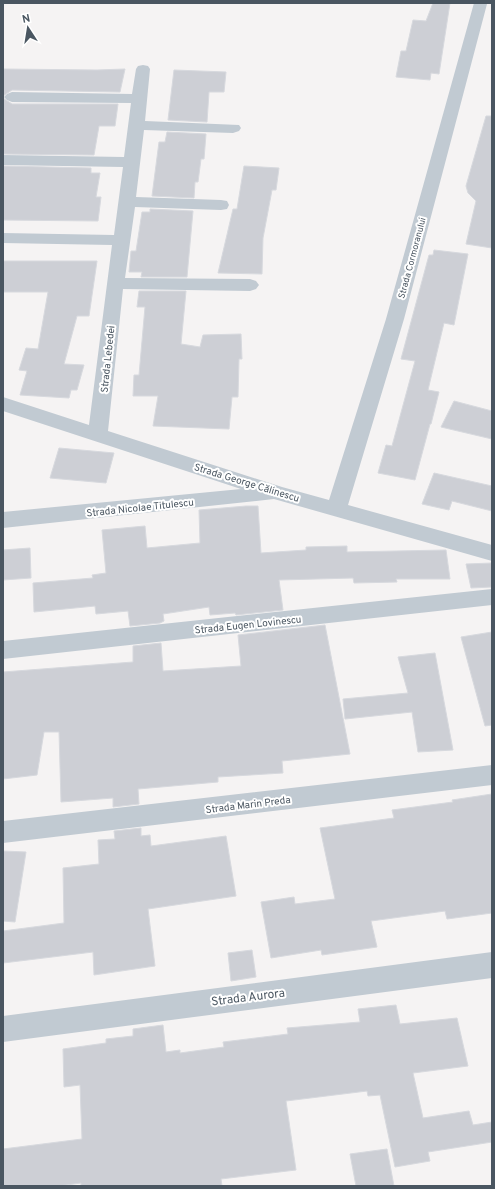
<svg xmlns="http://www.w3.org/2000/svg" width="495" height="1189" font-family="Overpass,sans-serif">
	<rect width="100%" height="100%" fill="#f5f3f3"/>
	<path fill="#cdcfd5" stroke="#d7d9de" d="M433 3H450L439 74 431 73 430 80 396 77 401 51H406L413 20 426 21Z
		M3 69 97 70 125 69 120 92 12 90 3 96Z
		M174 70 226 72 224 92H209L207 122 168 120Z
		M3 98 12 104H118L115 126H99L94 155 3 154Z
		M486 116H492V248L466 244 476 201 468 193 466 186Z
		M167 132 206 134 204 159H201L198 182H195L194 198 152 196 159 142H165Z
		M3 166 91 168V173H100L96 197H101L98 221 3 220Z
		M244 166 279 168 276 190H272L263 238 262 274 218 273 233 209H237Z
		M150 209 193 211 187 277H141L142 272H129L131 251H136L142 212H150Z
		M434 250 468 254 454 325 444 323 428 390 439 392 431 424H430L415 480 378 473 386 445 392 446 415 361 401 359 429 255H433Z
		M3 261H97L89 316H77L64 364 84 365 77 390H71L69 398 20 395 27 371 19 370 26 348 38 349 48 292H3Z
		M139 291H186L181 344 200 347 203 335 241 334 242 359H239L238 397H232L229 429 153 426 158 396H133L134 375H139L145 307H137Z
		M454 401 492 411V439L441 427Z
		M59 448 114 453 106 483 50 478Z
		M434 473 492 486V511L452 501 449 510 422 504Z
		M246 506H258L261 553 306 550V547L347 546V552L446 550 450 579H396L397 582 354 583 353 578 279 580 283 610 236 615 235 613 210 615 209 607 163 614 164 621 160 623 130 626 128 611 96 614 95 606 34 612 33 583 93 578 92 575 106 573 102 530 145 526 147 548 200 543 199 510Z
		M30 548 31 578 3 580V550Z
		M492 563V587L471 588 466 564Z
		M325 625 350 754 282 761 283 773 218 777V782L138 789 139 804 113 807V798L61 802 59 732H44L37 775 3 779V672L133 662V646L161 643 163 671 241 666 238 635Z
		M492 632V725L485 726 461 637Z
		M435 653 453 750 418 752 412 712 345 719 343 699 408 693 398 657Z
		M492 794V913L447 919 445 911 371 921 377 947 322 955 321 950 271 958 261 902 294 897 295 904 335 899 320 828 394 818 392 810 453 802 452 800Z
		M141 828V836L150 835 151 846 226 836 236 896 148 909 155 966 94 975 93 952 3 963V931L64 923 63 868 99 864 98 840 115 839 114 831Z
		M3 851 26 852 15 922 3 921Z
		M252 950 256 977 231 981 228 953Z
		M396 1005 400 1024 457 1018 468 1066 413 1073 423 1118 469 1111 473 1125 492 1122V1142L428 1152 430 1161 395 1167 380 1095 368 1096 367 1091 286 1101 296 1170 221 1179 222 1186H81V1183L59 1186H3V1149L82 1139 80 1085 64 1087 63 1049 106 1043V1039L133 1036V1029L163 1025 166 1052 180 1050V1053L224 1047 223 1042 288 1034 287 1028 360 1022 358 1009Z
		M387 1149 394 1186H356L350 1154Z"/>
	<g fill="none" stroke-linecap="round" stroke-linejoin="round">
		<path fill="#c1cad2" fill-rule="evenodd" d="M474 3 487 4 404 319 348 505 492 545V561L274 499 3 528V512L241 489 3 411V397L89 425 112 245 3 243V233L114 235 123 167 3 165V155L124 157 131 103 12 102 7 100 4 97 7 94 12 92 132 94 136 69 138 66 143 65 148 66 150 69 145 121 239 125 241 128 239 131 233 133 144 130 136 197 221 200 227 201 229 205 227 209 221 210 135 207 125 278 250 279 256 281 259 285 256 289 250 291 123 289 108 431 282 487 329 500 386 319Z
			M492 589V605L3 659V641Z
			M492 765V785L3 843V821Z
			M492 952V978L3 1042V1016Z"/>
	</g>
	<g text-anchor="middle" stroke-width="4" stroke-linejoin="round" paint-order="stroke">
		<g font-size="9" fill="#4a5661" stroke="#fff">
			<text transform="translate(412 258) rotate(-75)" y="3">Strada Cormoranului</text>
		</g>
		<g font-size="10" fill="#4a5661" stroke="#fff">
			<text transform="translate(107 359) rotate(-84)" y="4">Strada Lebedei</text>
			<text transform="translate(247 482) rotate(17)" y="4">Strada George Călinescu</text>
			<text transform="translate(140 507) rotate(-6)" y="4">Strada Nicolae Titulescu</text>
			<text transform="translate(248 624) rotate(-6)" y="4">Strada Eugen Lovinescu</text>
			<text transform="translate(248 804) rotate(-7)" y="4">Strada Marin Preda</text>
		</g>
		<g font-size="12" fill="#4a5661" stroke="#fff">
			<text transform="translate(248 997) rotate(-7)" y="4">Strada Aurora</text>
		</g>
	</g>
	<rect width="495" height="1189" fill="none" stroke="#4a5661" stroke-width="8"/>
	<g transform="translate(28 28) rotate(348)" stroke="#ffffff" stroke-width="3" paint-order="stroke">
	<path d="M0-3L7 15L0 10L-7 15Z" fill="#4a5661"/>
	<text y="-6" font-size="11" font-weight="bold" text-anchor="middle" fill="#4a5661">N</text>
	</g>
</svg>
